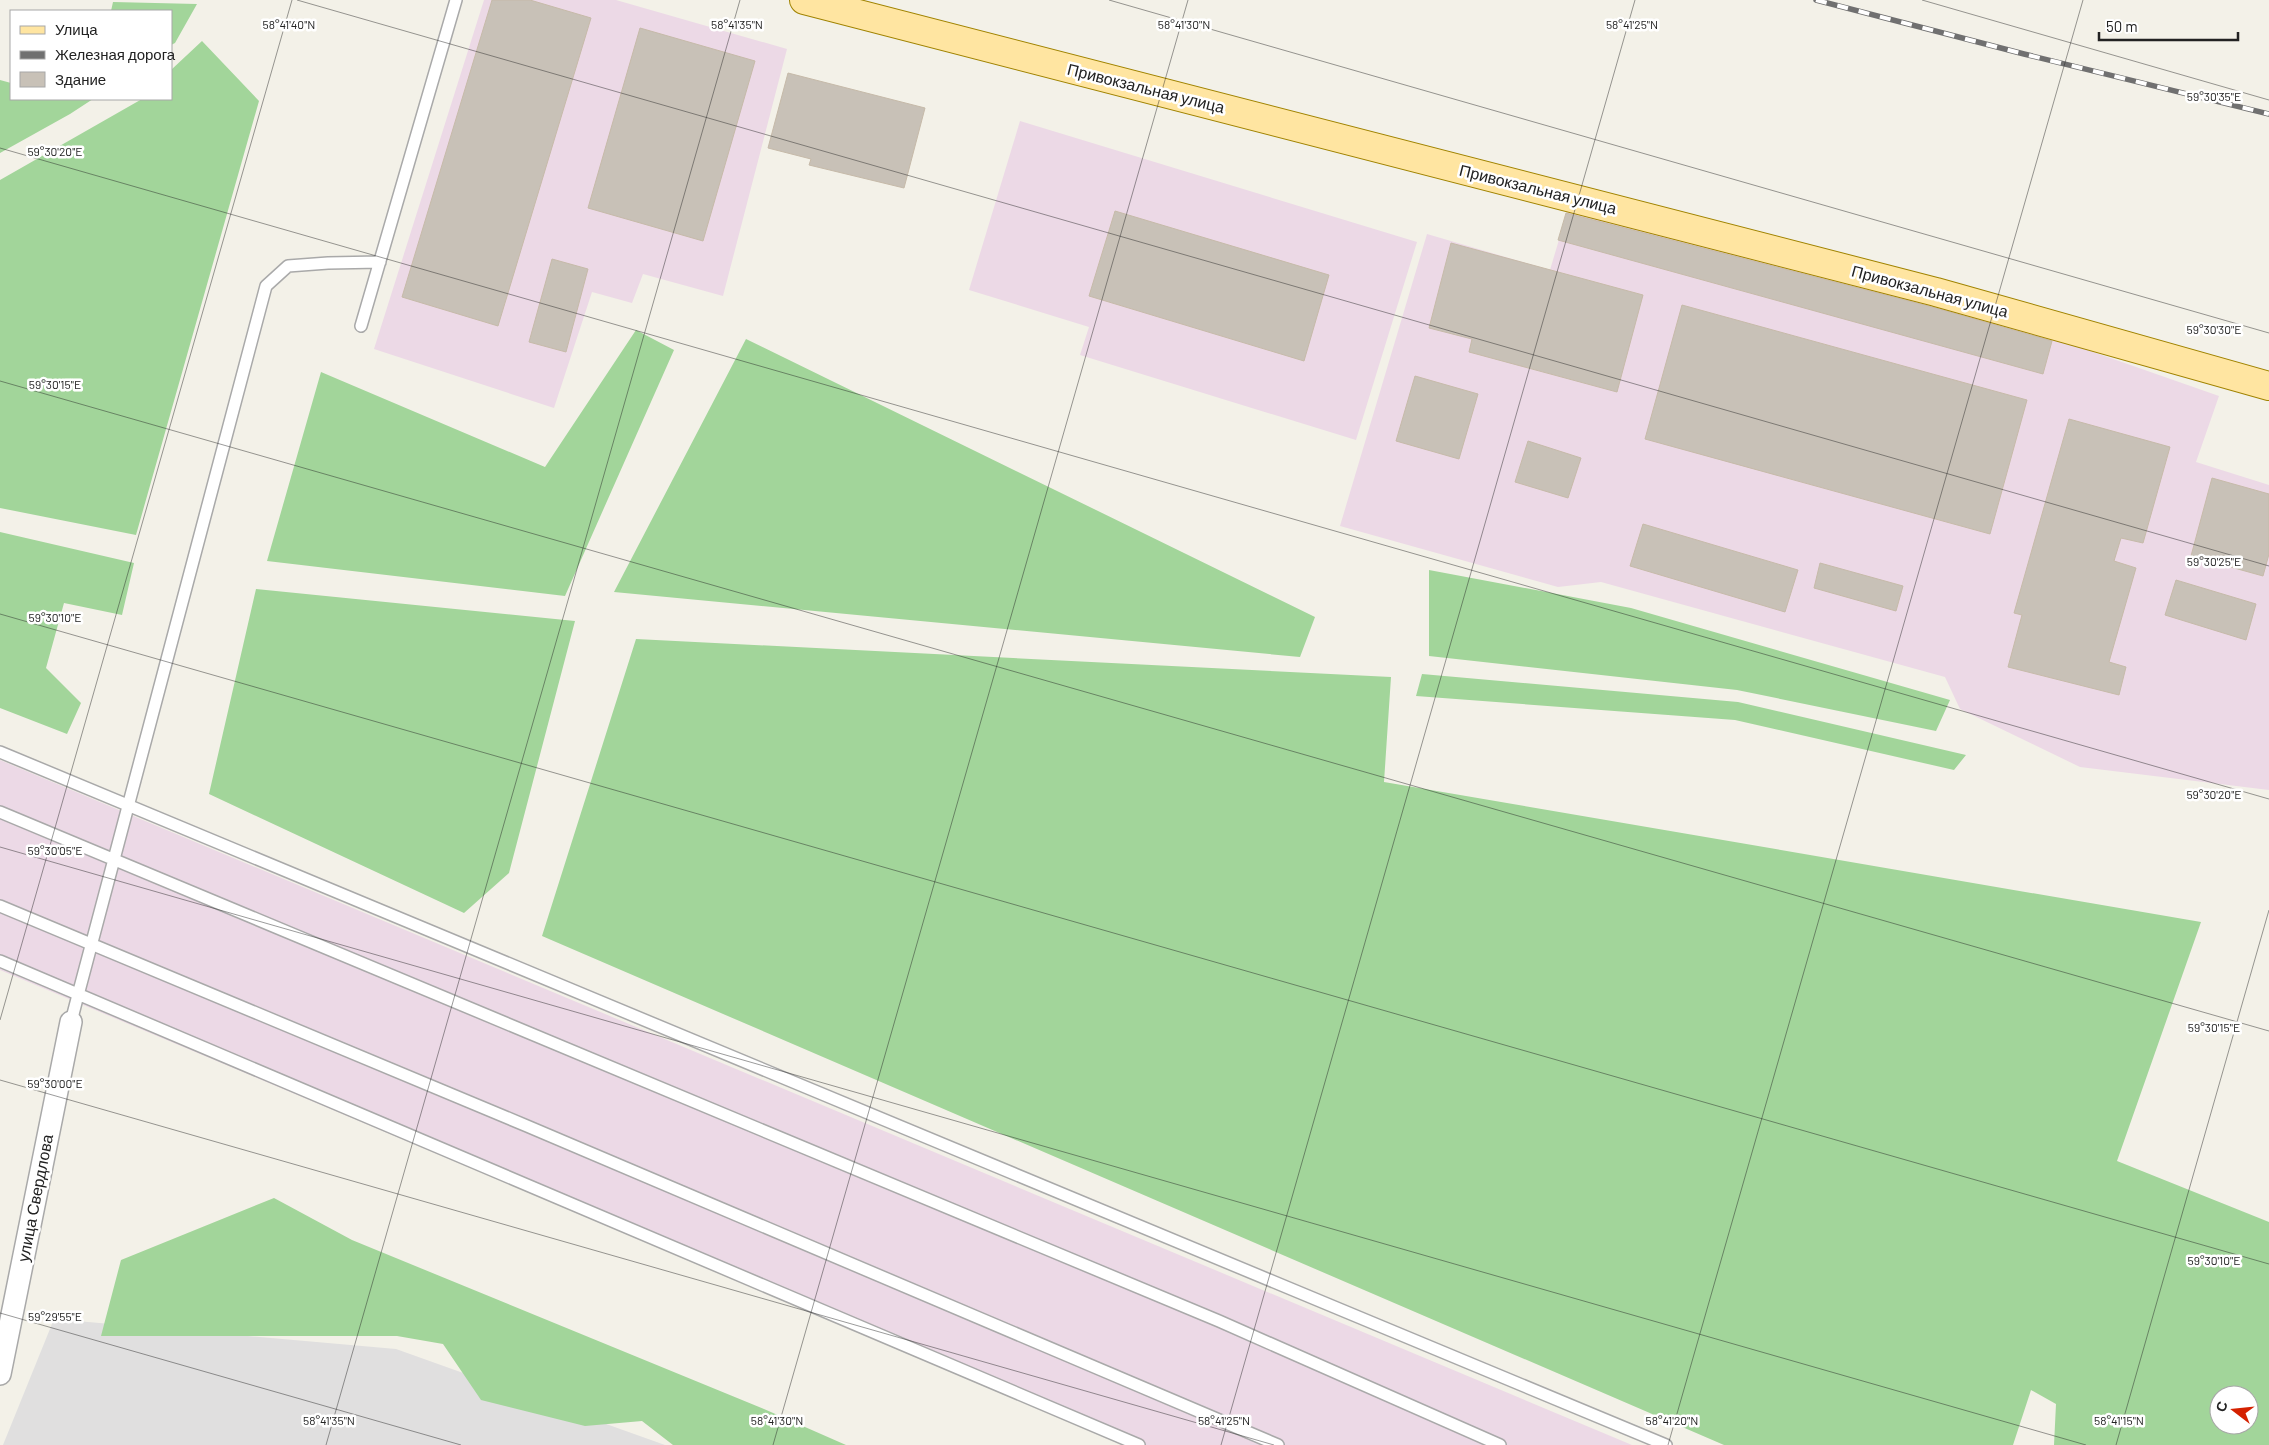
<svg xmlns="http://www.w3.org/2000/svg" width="2269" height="1445" font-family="Barlow,sans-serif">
	<rect width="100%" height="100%" fill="#f3f1e8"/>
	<path fill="#e0dfdf" d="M54 1319 396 1349 665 1445H3Z"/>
	<path fill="#ecd9e6" d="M484 0H616L787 49 723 296 643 274 632 303 592 292 554 408 374 349Z
		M1020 121 1417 242 1356 440 1080 355 1089 327 969 290Z
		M1569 206 2056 339 2219 396 2196 462 2269 485V790L2080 767 1960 709 1945 677 1601 582 1558 587 1340 526 1427 234 1550 270Z
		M0 760 1632 1445H1130L0 970Z"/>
	<path fill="#a2d59a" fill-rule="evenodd" d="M113 2 197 4 175 43 171 45V11H111Z
		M202 41 259 101 136 535 0 508V180L142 99H171V70Z
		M0 80 11 83V99H93L70 114 0 153Z
		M636 330 674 350 565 596 267 561 321 372 545 467Z
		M746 339 1315 617 1300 657 614 592Z
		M0 532 134 563 122 615 64 603 46 668 81 703 67 734 0 708Z
		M1429 570 1631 608 1950 700 1936 731 1737 690 1429 656Z
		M256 589 575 621 509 873 464 913 209 794Z
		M636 639 1391 677 1384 782 2201 922 2117 1161 2269 1222V1445H2054L2056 1404 2031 1390 2013 1445H1724L542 936ZM2219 1395H2249V1425H2219Z
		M1422 674 1738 702 1966 755 1954 770 1735 720 1416 696Z
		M274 1198 352 1240 764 1409 846 1445H673L642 1421 585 1426 481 1400 443 1344 397 1336H101L121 1260Z"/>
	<path fill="#c8c1b7" stroke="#c6baa9" d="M492 0H530L591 18 498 326 402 297Z
		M640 28 755 61 703 241 588 208Z
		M788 73 925 108 904 188 809 165 811 159 768 148Z
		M1115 211 1329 275 1304 361 1089 296Z
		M1566 213 1932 307 2052 341 2043 374 1558 240Z
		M1451 243 1643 295 1617 392 1469 352 1472 339 1429 328Z
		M552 259 588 269 566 352 529 342Z
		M1682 305 2027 400 1990 534 1645 439Z
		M1415 376 1478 394 1459 459 1396 441Z
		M2069 419 2170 447 2143 543 2121 538 2114 561 2136 568 2109 662 2126 667 2119 695 2008 667 2022 615 2014 613Z
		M1528 441 1581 458 1568 498 1515 482Z
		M2212 478 2269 494V554L2263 576 2191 556Z
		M1643 524 1798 570 1785 612 1630 566Z
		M1820 563 1903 586 1896 611 1814 588Z
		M2176 580 2256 604 2246 640 2165 615Z"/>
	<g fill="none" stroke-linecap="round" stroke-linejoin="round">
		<defs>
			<path id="service" d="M361 326 456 0
				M0 752 1666 1445
				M0 812 1219 1321 1500 1445
				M0 906 527 1126 1278 1445
				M0 961 1139 1445
				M78 995 266 286 288 266 328 263 380 262
				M71 1022 80 987"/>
			<path id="minor" d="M0 1374 71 1022"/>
			<path id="primary" d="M804 0 1936 292 2269 386"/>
		</defs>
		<use href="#service" stroke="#a9a9a9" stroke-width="14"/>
		<use href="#minor" stroke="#a9a9a9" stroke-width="24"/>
		<use href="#primary" stroke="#a08300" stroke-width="30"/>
		<use href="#service" stroke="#fff" stroke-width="11"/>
		<use href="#minor" stroke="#fff" stroke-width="21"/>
		<use href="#primary" stroke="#ffe5a1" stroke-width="28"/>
		<defs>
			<path id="rail" d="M1816 0 2024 54 2269 114"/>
		</defs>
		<use href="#rail" stroke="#707070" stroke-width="5.5"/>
		<use href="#rail" stroke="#fff" stroke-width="4" stroke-dasharray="11" stroke-linecap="butt"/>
	</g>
	<path fill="none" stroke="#222" stroke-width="1" stroke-opacity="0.45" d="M297 0 2269 566M1109 0 2269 333M1922 0 2269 100M0 148 2269 799M0 381 2269 1031M0 614 2269 1264M0 847 2086 1445M0 1020 292 0M0 1080 1274 1445M0 1313 461 1445M326 1445 740 0M773 1445 1188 0M1221 1445 1635 0M1668 1445 2083 0M2116 1445 2269 910"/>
	<g text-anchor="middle" stroke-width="5" stroke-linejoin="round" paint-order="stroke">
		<g font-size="16" fill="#222" stroke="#fff">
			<text transform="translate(1146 88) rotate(14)" y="6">Привокзальная улица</text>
			<text transform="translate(1538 189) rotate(14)" y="6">Привокзальная улица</text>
			<text transform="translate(1930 291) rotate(15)" y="6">Привокзальная улица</text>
			<text transform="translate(35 1198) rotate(-79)" y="6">улица Свердлова</text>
		</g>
	</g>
	<g font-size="12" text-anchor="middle" fill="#222" stroke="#fff" stroke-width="5" stroke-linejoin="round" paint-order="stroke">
		<text x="289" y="29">58°41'40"N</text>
		<text x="737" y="29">58°41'35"N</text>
		<text x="1184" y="29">58°41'30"N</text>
		<text x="1632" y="29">58°41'25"N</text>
		<text x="2214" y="101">59°30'35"E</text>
		<text x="55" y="156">59°30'20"E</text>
		<text x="2214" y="334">59°30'30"E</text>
		<text x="55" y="389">59°30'15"E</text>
		<text x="2214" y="566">59°30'25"E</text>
		<text x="55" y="622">59°30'10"E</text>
		<text x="2214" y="799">59°30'20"E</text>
		<text x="55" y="855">59°30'05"E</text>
		<text x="2214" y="1032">59°30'15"E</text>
		<text x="55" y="1088">59°30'00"E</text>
		<text x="2214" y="1265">59°30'10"E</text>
		<text x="55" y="1321">59°29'55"E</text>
		<text x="329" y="1425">58°41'35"N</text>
		<text x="777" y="1425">58°41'30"N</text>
		<text x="1224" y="1425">58°41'25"N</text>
		<text x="1672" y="1425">58°41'20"N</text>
		<text x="2119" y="1425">58°41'15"N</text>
	</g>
	<rect x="10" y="10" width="162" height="90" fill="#ffffff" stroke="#a7a7a7"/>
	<rect x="20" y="26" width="25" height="8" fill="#ffe5a1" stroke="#a7a7a7"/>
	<text x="55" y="35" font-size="15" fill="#222222">Улица</text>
	<rect x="20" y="51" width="25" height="8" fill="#707070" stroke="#a7a7a7"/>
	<text x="55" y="60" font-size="15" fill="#222222">Железная дорога</text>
	<rect x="20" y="72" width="25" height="15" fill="#c8c1b7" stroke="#a7a7a7"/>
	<text x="55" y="85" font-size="15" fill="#222222">Здание</text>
	<g transform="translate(2234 1410) rotate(286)"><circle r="24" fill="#ffffff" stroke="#a7a7a7"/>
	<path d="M0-4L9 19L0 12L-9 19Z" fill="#d42100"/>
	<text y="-8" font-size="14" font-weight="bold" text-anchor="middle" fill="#222222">С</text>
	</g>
	<path d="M2099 32v8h139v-8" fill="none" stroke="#222222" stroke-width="2.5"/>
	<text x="2106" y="32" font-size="15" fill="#222222" stroke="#ffffff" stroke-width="4" paint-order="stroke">50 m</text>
</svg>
